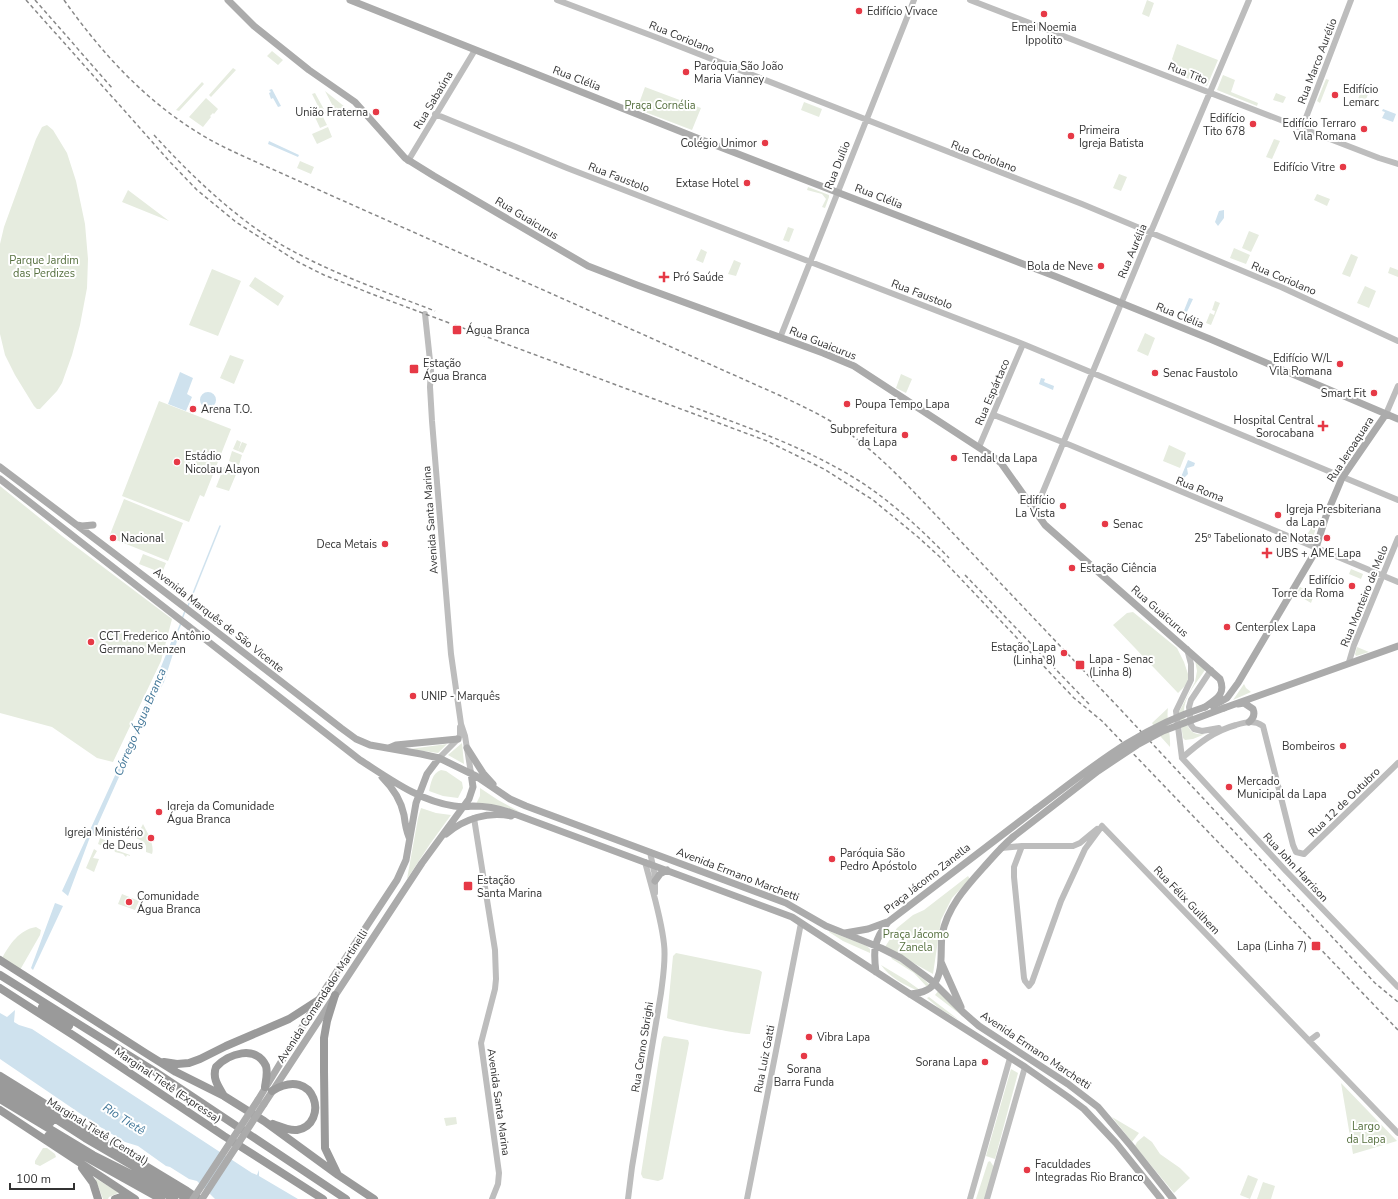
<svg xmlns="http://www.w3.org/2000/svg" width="1398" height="1199" font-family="'Nunito Sans',sans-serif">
	<rect width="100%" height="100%" fill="#fff"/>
	<path fill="#e6ecdf" d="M1147 0 1154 3 1149 17 1142 14Z
		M1177 44 1218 60 1207 86 1184 77 1174 68 1176 65 1172 59Z
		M272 51 283 60 278 65 267 56Z
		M233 68 236 70 211 97 209 95Z
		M1223 75 1235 80 1231 92 1258 103 1257 106 1217 90Z
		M1326 79 1329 80 1320 103 1317 101Z
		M202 82 204 84 179 111 176 110Z
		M645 87 701 108 692 130 637 109Z
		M1362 89 1369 92 1363 106 1356 104Z
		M325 91 345 107 338 114H337Z
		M315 93 326 113 322 115 327 125 320 128 314 115 321 112 312 94Z
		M1276 93 1286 97 1283 103 1273 100Z
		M206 98 218 109 214 114 213 113 210 116 211 117 203 127 189 117Z
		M804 102 822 109 819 117 801 110Z
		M47 125 53 130 67 153 76 181 85 224 88 259 87 288 80 325 72 355 62 383 57 391 40 409H37L34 406 15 375 5 355 0 334V244L4 227 36 139 42 127Z
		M328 127 332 137 317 144 312 134Z
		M1274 139 1280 141 1272 159 1266 157Z
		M300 161 314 167 311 174 297 168Z
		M1119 174 1127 177 1121 191 1113 188Z
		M808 187 829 195V197L825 208 822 207 826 199 822 194 807 190Z
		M128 190 169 221 122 202Z
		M1317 194 1330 199 1327 206 1314 200Z
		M788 227 794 229 789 242 783 240Z
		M1249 231 1259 235 1251 252 1242 248Z
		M1234 248 1250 255 1246 264 1230 258Z
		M701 249 707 252 703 263 696 260Z
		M1351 254 1358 257 1350 277 1342 274Z
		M734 260 741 263 736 276 728 274Z
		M1390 267 1398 270V277L1388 273Z
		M212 269 241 281 218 336 189 325Z
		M255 277 284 296 278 306 249 286Z
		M1365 286 1376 291 1369 308 1357 303Z
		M1215 301 1220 303 1211 325 1206 323 1210 313 1214 315 1215 311 1212 310Z
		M1145 333 1155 338 1148 356 1137 351Z
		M230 355 244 360 234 384 220 378Z
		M901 374 912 379 906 393 896 388Z
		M159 401 231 429 204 497 200 495 189 522 122 496Z
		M237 440 241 442 238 451 242 442 247 444 243 453 233 449Z
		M1169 445 1186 453 1180 468 1163 461Z
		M232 451 242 455 239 465 234 463 237 454 234 463 229 461Z
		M224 467 237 472 229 491 216 487Z
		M0 486 62 536 172 619 161 661 113 762 97 758 52 727 0 713Z
		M124 499 183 523 168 561 109 537Z
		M1318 518 1319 519 1312 540 1306 536Z
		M143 554 166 563 162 573 139 564Z
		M1351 569 1363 574 1361 579 1349 574Z
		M1300 587 1314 595 1311 603 1296 594Z
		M1133 612 1177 648 1184 662 1189 677 1188 683 1178 693 1113 625 1127 613Z
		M1357 647 1369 652 1356 656 1355 654Z
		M1195 660 1205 670C1193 688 1175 706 1189 728 1192 734 1199 735 1205 734L1193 739 1185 740 1183 738 1179 712 1195 682 1197 671Z
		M1244 684 1246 688 1251 692 1233 700Z
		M1168 708C1166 721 1171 734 1170 747L1161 737 1152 723Z
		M462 743 464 764 448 755Z
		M447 744 438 753 410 749Z
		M441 770 446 771 462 782 463 788 458 798 443 796 429 791C431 783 432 773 441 770Z
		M480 788 498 800 520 812 503 807 476 804 480 796Z
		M421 808 436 813 451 815 430 844 407 879 418 818Z
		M143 824C147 832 155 845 152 854L146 852V846L144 842 136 838Z
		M100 838 114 844 116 850 130 855V856L127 855 126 857 123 854 115 852 113 847 108 846 105 847 98 844Z
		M94 849 97 851 93 858 99 859 94 872 86 868Z
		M968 876 970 879 952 898 941 920 933 974 885 947 897 928 913 915 924 910Z
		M122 894 139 901 135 910 118 904Z
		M36 927 41 930 40 935 20 970 2 958C10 944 19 930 36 927Z
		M829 931 867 946 870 949V953L843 941 829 932Z
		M676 953 759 970 762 972 750 1034C743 1035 672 1021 667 1018L673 956Z
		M891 957C906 964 917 973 929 984L927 987 914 973 892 959Z
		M881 965 906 980 920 990 919 991C906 986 889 977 881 965Z
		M939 990 969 1021 935 995Z
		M929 997 959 1020 940 1009 927 998Z
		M664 1036 688 1040 689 1043 663 1179 658 1181 643 1178 641 1174 662 1039Z
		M1011 1069 1018 1073 995 1159 986 1156Z
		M1341 1083 1397 1141 1353 1154Z
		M456 1117 457 1124 446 1126 444 1118Z
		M1112 1117 1139 1133 1132 1142Z
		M1144 1136 1152 1142 1160 1154 1180 1168 1190 1178 1174 1193 1135 1146 1137 1142Z
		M43 1148H47L55 1154 56 1157 40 1166 35 1164V1161Z
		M990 1161 994 1167 985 1199H976L987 1165 988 1162Z
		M1248 1175 1258 1179 1250 1199 1240 1195Z
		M95 1178 118 1192V1193L109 1197 108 1199H103Z
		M1263 1182 1275 1186 1271 1199H1257Z"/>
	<path fill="#cfe2ee" d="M272 89 281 106 278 107 273 98 271 99 269 93 271 92 269 90Z
		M1383 109 1396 114 1393 122 1382 118 1385 112 1382 111Z
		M269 141 299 155 298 157 268 144Z
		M1224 210V218L1218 226 1215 222 1219 211Z
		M1189 298 1193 299 1186 314 1183 313Z
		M180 372 193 378 187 394 192 397 186 411 168 404Z
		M1041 378 1045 379 1044 382 1054 386 1053 390 1039 384Z
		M200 400a8 8 0 1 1 16 0a8 8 0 1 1-16 0Z
		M1188 460 1195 463 1194 466 1187 468 1188 474 1184 478 1181 477Z
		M174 635 178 638 164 682 142 722 138 723Z
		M128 747 125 756 126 764 128 766 123 768 93 835 90 837 68 896 62 891Z
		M55 903 63 906 33 970 31 968Z
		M15 1010 14 1022 19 1025 32 1029 252 1173 257 1175 259 1170V1176L298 1199H215L197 1181 189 1179 170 1167 166 1166 138 1146 125 1142 97 1125 0 1059V1013L7 1017Z"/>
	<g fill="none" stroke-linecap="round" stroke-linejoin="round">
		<path stroke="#cfe2ee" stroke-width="1.5" d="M188 606 220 526
			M182 619 185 611
			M175 638 181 623
			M126 754 129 750 141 721"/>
		<path stroke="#bdbdbd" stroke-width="6" d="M557 0 658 38 1082 204 1281 287 1398 341
			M970 0 1379 158 1398 164
			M435 114 567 168 1023 344 1398 500
			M1302 128 1351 0
			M408 161 475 50
			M425 314 431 370 430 387 432 421 451 654 461 724 465 736 471 773
			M780 338 914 0
			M1386 414 1398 386
			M994 415 1070 445 1398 582
			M979 447 1023 344
			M1035 511 1147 241 1249 0
			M1187 649 1191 664V680L1176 711 1182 758 1286 871 1398 987
			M1349 662 1354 645 1398 538
			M1211 670 1191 700 1189 707 1191 725 1194 729 1202 731 1219 728
			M439 758 458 739 460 735V727
			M1182 758C1199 743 1214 731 1236 725 1246 722 1254 720 1263 726L1293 845 1296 852 1304 854 1398 763
			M474 818 495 950 496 979 495 989 481 1043 499 1173 498 1184 492 1199
			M1102 826 1398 1133
			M1022 846 1014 867V877L1024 978 1025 981 1029 986 1032 982 1061 901 1085 849 1102 826
			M1001 848 1022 846H1073L1080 843 1097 829
			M650 852 655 876V893
			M1309 1041 1317 1035
			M628 1199 632 1167 661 993C663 977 666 960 664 944 661 916 652 889 645 862
			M747 1199 801 923
			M970 1199 1010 1058
			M987 1199 1025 1067"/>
		<path stroke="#ababab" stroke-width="7" d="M228 0 254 26 309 70 355 102 405 158 434 176 588 266 637 285 823 353 854 366 992 456 1001 463 1045 525 1220 679C1226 694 1217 699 1205 707
			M350 0 702 140 1057 277 1210 339 1398 419
			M0 467C114 553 228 640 341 728L356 739 370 745 421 754 439 758 476 776 510 799 526 806 786 903 826 926 881 948 901 958 932 981 964 1013 979 1026 1068 1084 1098 1107 1131 1146 1173 1199
			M0 479 360 760C390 779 419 801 454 806 460 807 466 807 473 806 485 806 497 808 509 812L792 917 910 994 1025 1067 1068 1097 1084 1109 1116 1143 1161 1199
			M77 525 82 526 93 525
			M1238 704 1244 703 1253 709C1255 714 1254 718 1249 722
			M1213 706 1227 698 1238 683 1314 554 1326 516 1342 478 1386 414
			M1224 708 1398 646
			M389 748 396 745 458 739
			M467 748 483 773 493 784
			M382 777C392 787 401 800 404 815 405 823 406 830 409 837
			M446 834C464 819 488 811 511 816
			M655 881 660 874 667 870
			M845 933 868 929 887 922
			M941 962 961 1007
			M876 972C873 950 874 940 888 922L1036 809
			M910 994C919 993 928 992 934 984 944 971 940 950 942 935 947 908 965 888 983 868 993 857 1002 846 1013 837
			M258 1100 324 991 397 880 406 860 416 803 427 774 439 758
			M264 1104 422 863 469 799 473 787 471 773"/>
		<path stroke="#9a9a9a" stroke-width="8" d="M0 960 147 1054 176 1072 224 1096 264 1121 338 1175 374 1199
			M0 975 157 1073 346 1199
			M0 988 76 1037 224 1136 323 1199
			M335 995 327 1021 324 1038V1071L325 1148 337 1173
			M42 1007 69 1026
			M164 1062 177 1064 189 1063 200 1059 226 1046 289 1019 320 999
			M0 1076 124 1153 187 1191 199 1199
			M0 1083 85 1138 164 1184 187 1199
			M272 1091C316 1064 330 1124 297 1130 289 1131 281 1127 273 1124
			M0 1092 51 1122
			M224 1096C218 1086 212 1078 216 1067 228 1054 256 1044 266 1066 268 1073 266 1080 265 1087
			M0 1099 93 1155 141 1179 174 1199
			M0 1110 135 1199
			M48 1136 161 1199
			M82 1168 93 1183 98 1199
			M115 1199 121 1197 131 1199"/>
		<path stroke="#888" stroke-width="1.5" stroke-dasharray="4 3" stroke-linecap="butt" d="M26 0 171 163 197 190 236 222 298 262 324 275 377 296 452 324
			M35 0 113 89
			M64 0C103 55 148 104 207 138 219 145 232 151 245 157L781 396C802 406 824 416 843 429 869 447 891 468 912 490L1121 710 1375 983 1398 1002
			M154 135C185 169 218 201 255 228 310 266 373 287 435 311
			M455 325 767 441 824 469 873 500 918 537 941 558 1074 698 1102 721 1398 1030
			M690 406C750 428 810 449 864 484 895 505 923 531 949 558
			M965 575 1089 704"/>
		<path stroke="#ababab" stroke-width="7" d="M1036 809C1091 768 1138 728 1205 707
			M1013 837 1098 771 1137 745 1163 731 1224 708
			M193 1199 258 1100
			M202 1199 264 1104"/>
	</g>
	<g fill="#e63946" stroke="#fff" stroke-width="1.5">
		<circle cx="859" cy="11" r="4"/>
		<circle cx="1044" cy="14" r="4"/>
		<circle cx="686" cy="72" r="4"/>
		<circle cx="1335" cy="95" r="4"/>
		<circle cx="376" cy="112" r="4"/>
		<circle cx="1253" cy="124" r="4"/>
		<circle cx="1364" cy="129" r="4"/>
		<circle cx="1071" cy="136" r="4"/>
		<circle cx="765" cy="143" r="4"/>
		<circle cx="1343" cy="167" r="4"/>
		<circle cx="747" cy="183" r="4"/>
		<circle cx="1101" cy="266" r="4"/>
		<path d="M662 271h4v4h4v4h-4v4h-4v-4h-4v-4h4z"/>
		<rect x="452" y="325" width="10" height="10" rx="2"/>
		<circle cx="1340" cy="364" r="4"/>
		<rect x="409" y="364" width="10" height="10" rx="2"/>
		<circle cx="1155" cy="373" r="4"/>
		<circle cx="1374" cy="393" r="4"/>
		<circle cx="847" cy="404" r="4"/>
		<circle cx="193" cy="409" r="4"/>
		<path d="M1321 420h4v4h4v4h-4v4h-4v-4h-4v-4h4z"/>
		<circle cx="905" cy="435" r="4"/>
		<circle cx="954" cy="458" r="4"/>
		<circle cx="177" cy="462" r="4"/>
		<circle cx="1063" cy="506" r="4"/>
		<circle cx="1278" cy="515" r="4"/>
		<circle cx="1105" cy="524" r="4"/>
		<circle cx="113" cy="538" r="4"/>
		<circle cx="1327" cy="538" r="4"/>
		<circle cx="385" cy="544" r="4"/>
		<path d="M1265 547h4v4h4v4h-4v4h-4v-4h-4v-4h4z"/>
		<circle cx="1072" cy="568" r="4"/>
		<circle cx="1352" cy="586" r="4"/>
		<circle cx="1227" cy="627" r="4"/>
		<circle cx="91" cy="642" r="4"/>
		<circle cx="1064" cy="653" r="4"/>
		<rect x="1075" y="660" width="10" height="10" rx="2"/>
		<circle cx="413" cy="696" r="4"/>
		<circle cx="1343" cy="746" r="4"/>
		<circle cx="1229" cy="787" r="4"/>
		<circle cx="159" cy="812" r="4"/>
		<circle cx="151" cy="838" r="4"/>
		<circle cx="832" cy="859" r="4"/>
		<rect x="463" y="881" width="10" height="10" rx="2"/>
		<circle cx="129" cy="902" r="4"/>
		<rect x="1311" y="941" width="10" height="10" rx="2"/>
		<circle cx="809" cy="1037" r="4"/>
		<circle cx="804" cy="1056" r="4"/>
		<circle cx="985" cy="1062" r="4"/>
		<circle cx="1027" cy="1170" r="4"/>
	</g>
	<g text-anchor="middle" stroke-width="4" stroke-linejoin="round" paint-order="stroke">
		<g font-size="11" fill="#333" stroke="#fff" text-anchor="start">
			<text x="867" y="15">Edifício Vivace</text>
			<text x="1044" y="31" text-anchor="middle">Emei Noemia<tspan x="1044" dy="13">Ippolito</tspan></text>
			<text x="694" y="70">Paróquia São João<tspan x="694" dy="13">Maria Vianney</tspan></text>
			<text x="1343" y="93">Edifício<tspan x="1343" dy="13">Lemarc</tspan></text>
			<text x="368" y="116" text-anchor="end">União Fraterna</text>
			<text x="1245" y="122" text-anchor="end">Edifício<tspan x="1245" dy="13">Tito 678</tspan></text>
			<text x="1356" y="127" text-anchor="end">Edifício Terraro<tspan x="1356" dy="13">Vila Romana</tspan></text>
			<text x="1079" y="134">Primeira<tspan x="1079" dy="13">Igreja Batista</tspan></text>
			<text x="757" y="147" text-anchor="end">Colégio Unimor</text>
			<text x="1335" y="171" text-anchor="end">Edifício Vitre</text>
			<text x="739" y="187" text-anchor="end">Extase Hotel</text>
			<text x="1093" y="270" text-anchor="end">Bola de Neve</text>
			<text x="673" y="281">Pró Saúde</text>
			<text x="466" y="334">Água Branca</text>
			<text x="1332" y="362" text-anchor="end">Edifício W/L<tspan x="1332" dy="13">Vila Romana</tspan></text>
			<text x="423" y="367">Estação<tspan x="423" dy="13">Água Branca</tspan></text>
			<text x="1163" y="377">Senac Faustolo</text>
			<text x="1366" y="397" text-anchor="end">Smart Fit</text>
			<text x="855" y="408">Poupa Tempo Lapa</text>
			<text x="201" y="413">Arena T.O.</text>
			<text x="1314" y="424" text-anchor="end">Hospital Central<tspan x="1314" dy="13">Sorocabana</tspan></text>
			<text x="897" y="433" text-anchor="end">Subprefeitura<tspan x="897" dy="13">da Lapa</tspan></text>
			<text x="185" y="460">Estádio<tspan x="185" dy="13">Nicolau Alayon</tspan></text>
			<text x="962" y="462">Tendal da Lapa</text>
			<text x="1055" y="504" text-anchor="end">Edifício<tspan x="1055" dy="13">La Vista</tspan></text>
			<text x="1286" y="513">Igreja Presbiteriana<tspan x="1286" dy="13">da Lapa</tspan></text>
			<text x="1113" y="528">Senac</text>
			<text x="121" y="542">Nacional</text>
			<text x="1319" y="542" text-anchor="end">25º Tabelionato de Notas</text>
			<text x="377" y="548" text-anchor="end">Deca Metais</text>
			<text x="1276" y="557">UBS + AME Lapa</text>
			<text x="1080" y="572">Estação Ciência</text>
			<text x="1344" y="584" text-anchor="end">Edifício<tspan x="1344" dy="13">Torre da Roma</tspan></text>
			<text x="1235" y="631">Centerplex Lapa</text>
			<text x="99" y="640">CCT Frederico Antônio<tspan x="99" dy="13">Germano Menzen</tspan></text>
			<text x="1056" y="651" text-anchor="end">Estação Lapa<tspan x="1056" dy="13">(Linha 8)</tspan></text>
			<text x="1089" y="663">Lapa - Senac<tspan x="1089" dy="13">(Linha 8)</tspan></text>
			<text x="421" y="700">UNIP - Marquês</text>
			<text x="1335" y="750" text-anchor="end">Bombeiros</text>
			<text x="1237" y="785">Mercado<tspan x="1237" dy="13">Municipal da Lapa</tspan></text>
			<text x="167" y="810">Igreja da Comunidade<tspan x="167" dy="13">Água Branca</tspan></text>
			<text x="143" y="836" text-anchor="end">Igreja Ministério<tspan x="143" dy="13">de Deus</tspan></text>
			<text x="840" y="857">Paróquia São<tspan x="840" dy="13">Pedro Apóstolo</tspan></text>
			<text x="477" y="884">Estação<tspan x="477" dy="13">Santa Marina</tspan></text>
			<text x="137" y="900">Comunidade<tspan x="137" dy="13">Água Branca</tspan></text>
			<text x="1307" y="950" text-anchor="end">Lapa (Linha 7)</text>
			<text x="817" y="1041">Vibra Lapa</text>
			<text x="977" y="1066" text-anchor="end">Sorana Lapa</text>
			<text x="804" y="1073" text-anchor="middle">Sorana<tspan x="804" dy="13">Barra Funda</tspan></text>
			<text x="1035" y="1168">Faculdades<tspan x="1035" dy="13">Integradas Rio Branco</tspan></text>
		</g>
		<g font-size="11" fill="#333" stroke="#fff">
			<text transform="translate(682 37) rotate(22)" y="4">Rua Coriolano</text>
			<text transform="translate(1317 61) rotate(-69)" y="4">Rua Marco Aurélio</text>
			<text transform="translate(1188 73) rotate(21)" y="4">Rua Tito</text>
			<text transform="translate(577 78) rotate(21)" y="4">Rua Clélia</text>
			<text transform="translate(433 100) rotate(-59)" y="4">Rua Sabaúna</text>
			<text transform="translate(984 156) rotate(21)" y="4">Rua Coriolano</text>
			<text transform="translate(837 165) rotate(-68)" y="4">Rua Duílio</text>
			<text transform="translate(619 177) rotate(21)" y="4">Rua Faustolo</text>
			<text transform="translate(879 196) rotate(21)" y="4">Rua Clélia</text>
			<text transform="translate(527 218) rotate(31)" y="4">Rua Guaicurus</text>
			<text transform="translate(1132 251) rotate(-67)" y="4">Rua Aurélia</text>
			<text transform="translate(1284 278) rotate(23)" y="4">Rua Coriolano</text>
			<text transform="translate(922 294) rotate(21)" y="4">Rua Faustolo</text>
			<text transform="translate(1180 315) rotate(22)" y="4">Rua Clélia</text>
			<text transform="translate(823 343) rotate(22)" y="4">Rua Guaicurus</text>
			<text transform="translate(992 392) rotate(-67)" y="4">Rua Espártaco</text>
			<text transform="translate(1350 449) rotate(-57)" y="4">Rua Jeroaquara</text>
			<text transform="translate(1200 489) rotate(22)" y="4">Rua Roma</text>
			<text transform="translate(430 520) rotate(-94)" y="4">Avenida Santa Marina</text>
			<text transform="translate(1364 596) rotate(-68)" y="4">Rua Monteiro de Melo</text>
			<text transform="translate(1160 611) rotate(41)" y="4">Rua Guaicurus</text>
			<text transform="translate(219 620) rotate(38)" y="4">Avenida Marquês de São Vicente</text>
			<text transform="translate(1344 802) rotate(-44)" y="4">Rua 12 de Outubro</text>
			<text transform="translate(1296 867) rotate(47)" y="4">Rua John Harrison</text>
			<text transform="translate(738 874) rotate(21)" y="4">Avenida Ermano Marchetti</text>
			<text transform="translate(927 878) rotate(-38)" y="4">Praça Jácomo Zanella</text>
			<text transform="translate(1187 900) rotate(46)" y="4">Rua Félix Guilhem</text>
			<text transform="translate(322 996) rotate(-57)" y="4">Avenida Comendador Martinelli</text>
			<text transform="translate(642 1047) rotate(-81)" y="4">Rua Cenno Sbrighi</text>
			<text transform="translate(1036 1050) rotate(34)" y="4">Avenida Ermano Marchetti</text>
			<text transform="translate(764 1059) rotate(-79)" y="4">Rua Luiz Gatti</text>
			<text transform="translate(168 1085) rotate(34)" y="4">Marginal Tietê (Expressa)</text>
			<text transform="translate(499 1102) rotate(82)" y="4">Avenida Santa Marina</text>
			<text transform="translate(98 1131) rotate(32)" y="4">Marginal Tietê (Central)</text>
		</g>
		<g font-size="11" fill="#56703f" stroke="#fff">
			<text x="660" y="109">Praça Cornélia</text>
			<text x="44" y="264">Parque Jardim<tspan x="44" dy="13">das Perdizes</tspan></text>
			<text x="916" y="938">Praça Jácomo<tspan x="916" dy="13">Zanela</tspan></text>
			<text x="1366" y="1130">Largo<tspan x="1366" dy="13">da Lapa</tspan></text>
		</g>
		<g font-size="12" font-style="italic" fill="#3f7597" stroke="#fff">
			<text transform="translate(140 722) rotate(-67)" y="4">Córrego Água Branca</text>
			<text transform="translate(124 1119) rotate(33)" y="4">Rio Tietê</text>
		</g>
	</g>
	<path d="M10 1183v6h64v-6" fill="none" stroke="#333333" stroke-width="2"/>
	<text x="16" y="1183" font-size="12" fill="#333333" stroke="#ffffff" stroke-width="3" paint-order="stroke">100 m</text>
</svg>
